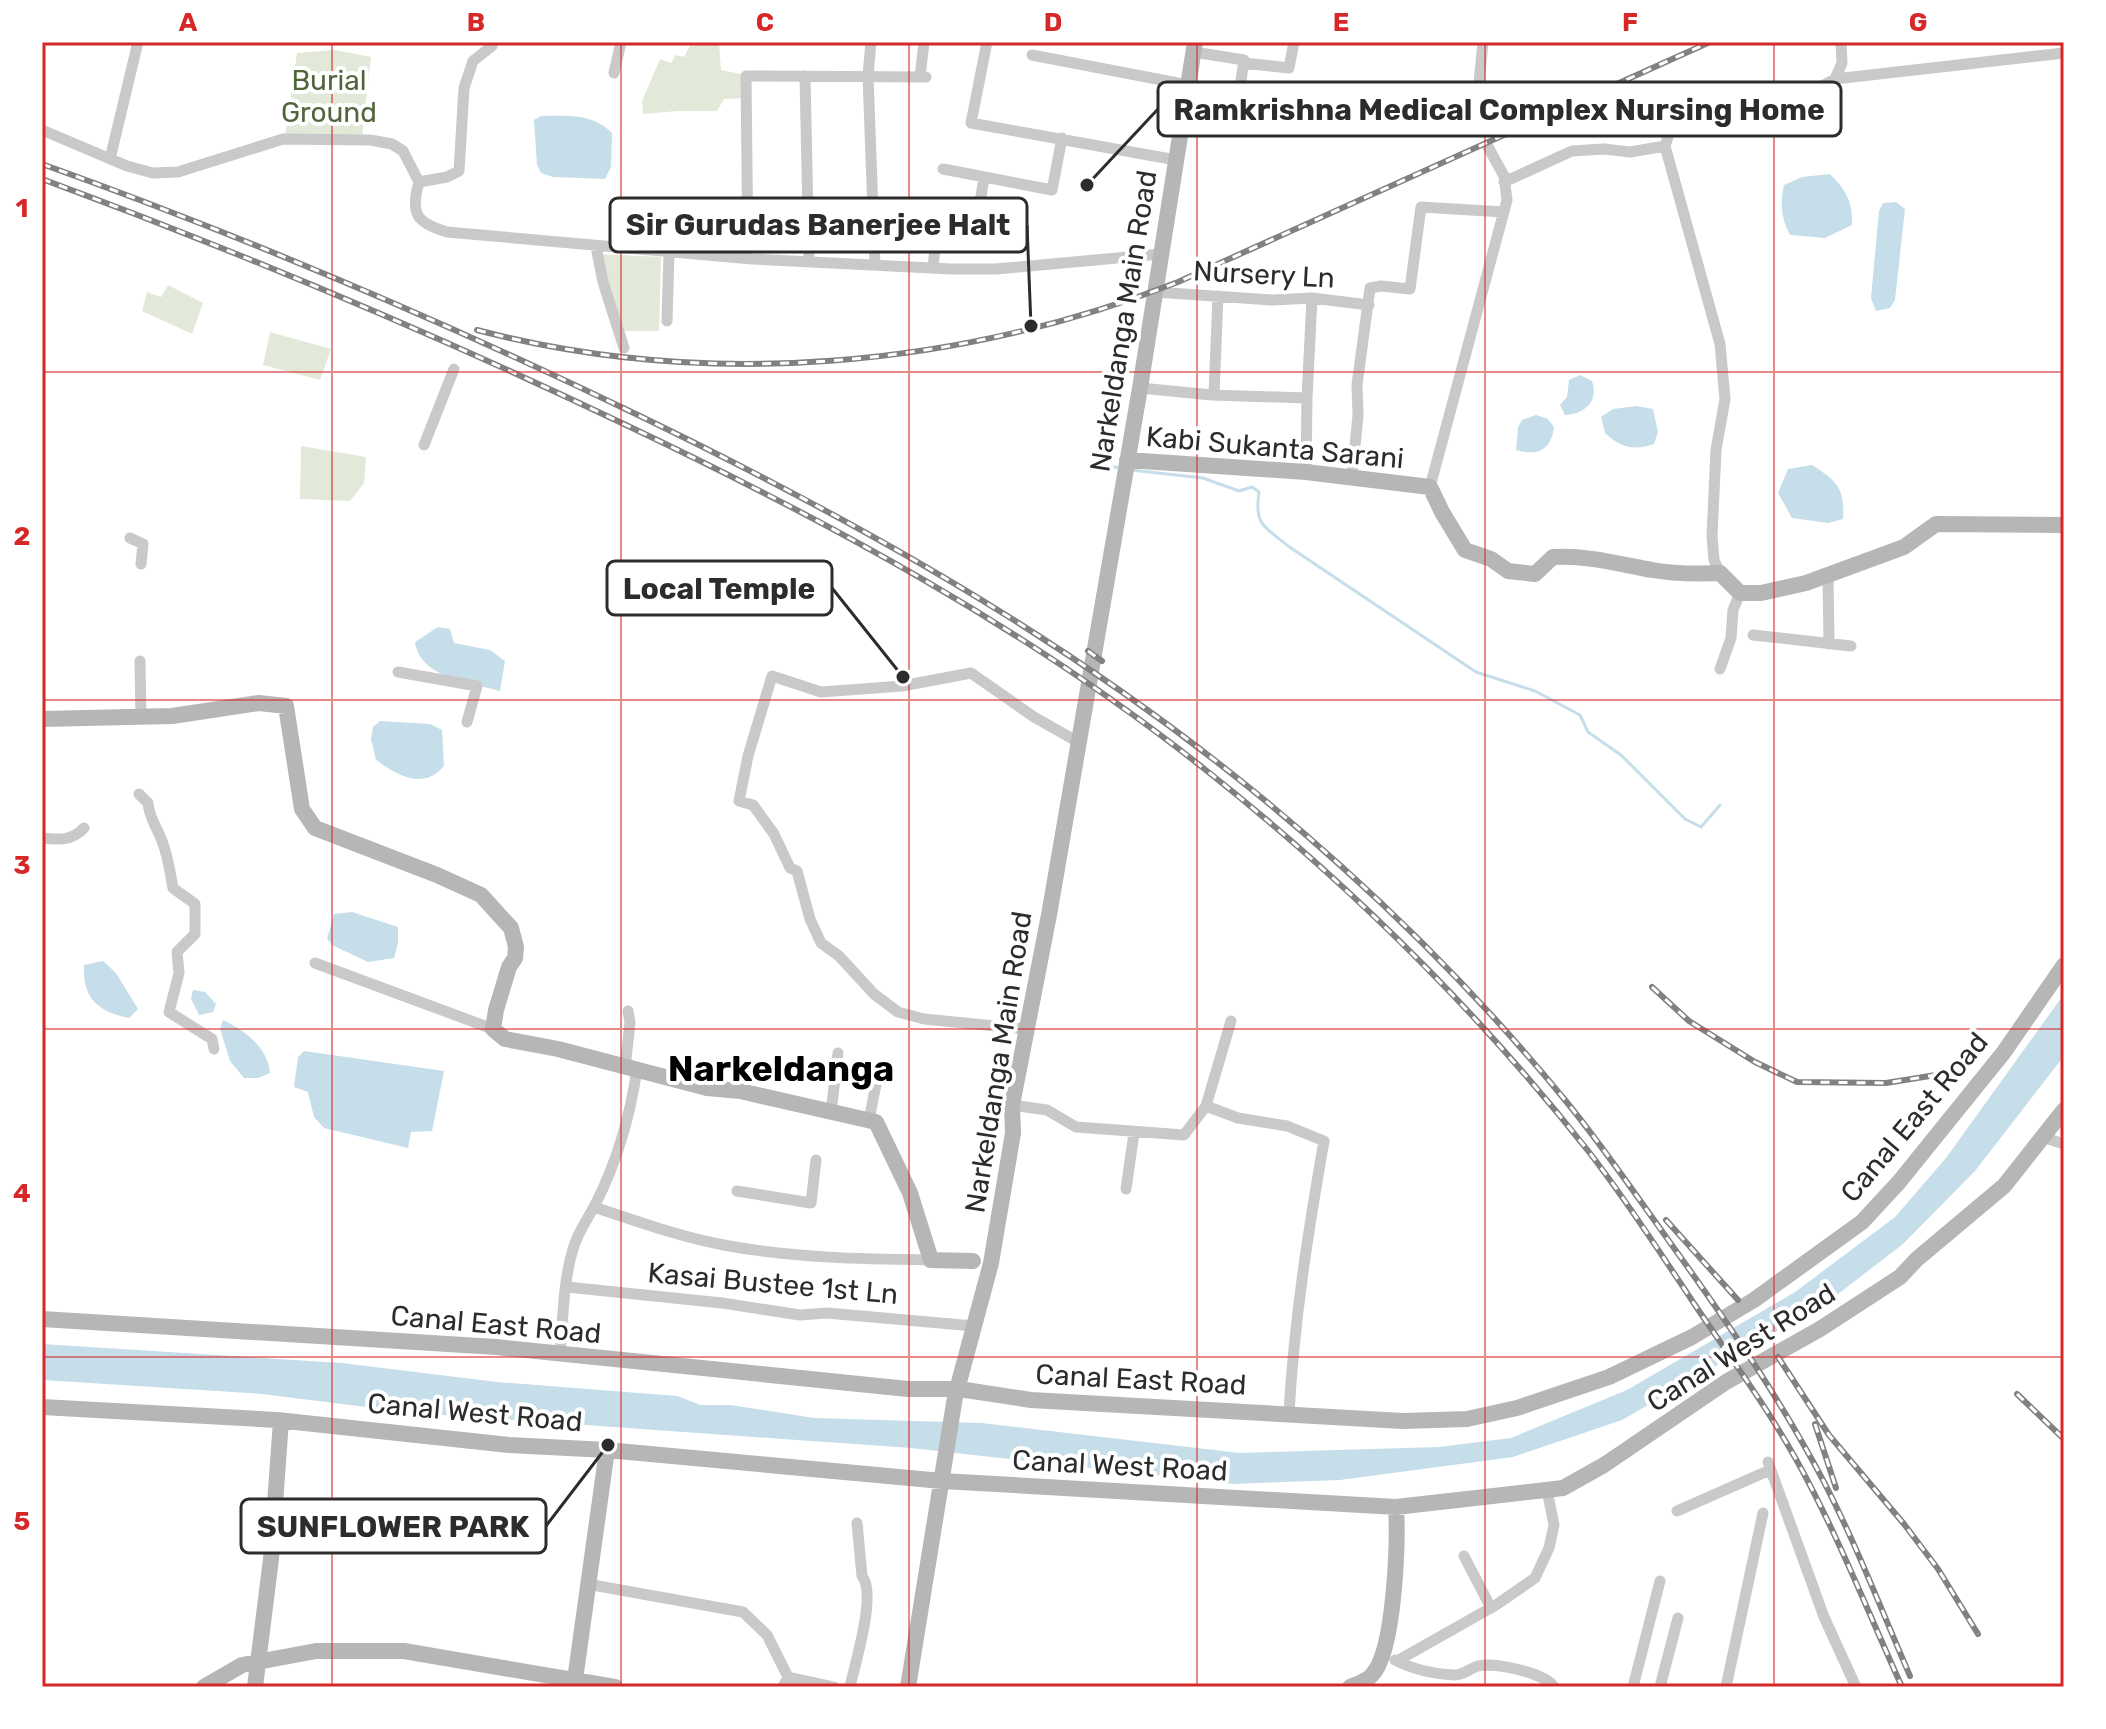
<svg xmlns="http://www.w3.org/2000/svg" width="2106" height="1729" font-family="Rubik,sans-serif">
	<rect width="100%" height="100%" fill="#fff"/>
	<path fill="#e3e9d9" d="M692 42 719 44 721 70 741 74 743 98 724 99 717 111H678L643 114 642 101 660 59 671 63 676 55 684 57Z
		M335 50 371 57 362 137 285 136 297 53Z
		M599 254 661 257 659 331H623Z
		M168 285 203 303 192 334 142 311 147 292 161 297Z
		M270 332 331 349 320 380 263 365Z
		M301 446 366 457 364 483 350 501 300 499Z"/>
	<path fill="#c6dee9" d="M541 116C568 116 592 113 612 133L611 167 605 179 553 177 541 173 537 165 534 120Z
		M1830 174C1846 190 1853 202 1852 225L1825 238 1790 235C1781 218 1780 204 1784 185L1802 177Z
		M1896 202 1905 209 1895 300 1890 308 1876 311 1871 298 1879 211 1883 203Z
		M1580 375 1592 381C1599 401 1585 414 1565 415L1560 405 1567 397 1569 380Z
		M1636 406 1653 409 1658 432 1654 444C1634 451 1621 448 1605 433L1601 417 1613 409Z
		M1536 415 1548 419 1554 427C1551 451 1537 456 1516 450L1518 427 1522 420Z
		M1812 465C1837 481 1845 488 1843 519L1828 523 1792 518 1778 493 1788 469Z
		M438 627 450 629 454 643 490 650 505 661 500 691C471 683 420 678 415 642Z
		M380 721 430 724 442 730 444 766C423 791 397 775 376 760L371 739 373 727Z
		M352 912 398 927V943L394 958 368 962 334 946 327 939 334 914Z
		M103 961 116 973 138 1009 129 1018C98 1012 82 998 84 965Z
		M193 990 205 992 216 1004 213 1012 199 1015 191 999Z
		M2064 994V1056L1975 1171 1903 1244 1829 1301 1622 1420 1513 1457 1340 1480 1233 1484 911 1448 414 1413 262 1394 42 1380V1344L342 1363 497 1382 677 1396 701 1405H731L814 1418 982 1423 1240 1453 1439 1447 1511 1438 1627 1390 1795 1292 1895 1217 1946 1158Z
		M223 1020C245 1031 268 1047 270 1073L258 1078H244L230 1061 220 1029Z
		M304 1051 444 1071 432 1131 411 1132 408 1148 324 1128 314 1117 308 1092 294 1087 298 1057Z"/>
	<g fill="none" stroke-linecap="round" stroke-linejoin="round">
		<path stroke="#c6dee9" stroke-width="3" d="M1093 463 1119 468
			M1131 470 1203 478 1239 491 1252 487 1259 492C1254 525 1264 526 1288 546L1476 672 1535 691 1580 715 1588 732 1621 755 1685 819 1701 827 1720 805"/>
		<path stroke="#c9c9c9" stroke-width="11" d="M493 42 492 46 473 61 464 88 459 171 447 177 419 182C410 213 416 223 447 232L752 259 951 269H996L1161 254
			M871 42 868 76 875 265
			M987 42 971 123 1176 160
			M1194 52 1244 60 1238 101 1425 128 1426 120 1464 124 1479 122
			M1032 55 1188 85
			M1244 63 1289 68 1294 42
			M614 73 621 42
			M805 76 809 262
			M920 77 924 42
			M1835 79 1842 63 1841 42
			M1481 128 1478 93 1483 42
			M42 130 127 166 153 173 178 172 283 139 370 140 392 144 403 151 419 182
			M1665 146 1720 344 1725 399 1716 450 1712 536 1714 560 1720 573
			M110 159 138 42
			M943 169 1052 190 1062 138
			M1504 182 1572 151 1604 149 1630 152 1665 146 1673 122 1686 114 1771 87 1816 89 1835 79 2064 53
			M980 203 984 177
			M596 247 603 282 624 348
			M748 258 746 76 926 77
			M933 268 938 218
			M1155 292 1272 300 1312 298 1369 305
			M667 321 669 252
			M1140 388 1212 395 1307 398
			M1214 394 1218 296
			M424 445 454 369
			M1306 472 1307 398 1312 298
			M1352 477 1358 415 1357 385 1370 288 1381 286 1410 289 1421 207 1504 212
			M1430 487 1507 200 1504 176 1487 145
			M130 538 143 544 141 564
			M1828 575 1829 644
			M1753 635 1851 646
			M140 661 141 716
			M1720 669 1731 638 1733 610 1740 593
			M398 672 477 686 467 722
			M139 794 148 803C149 818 157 827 162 841 168 856 170 872 173 888L195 904V934L177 952 179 973 169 1012 212 1039 214 1049
			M42 838C58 840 72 841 84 828
			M315 963 493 1029
			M1026 1029 924 1019 898 1012 874 994 839 956 821 943 810 919 797 871 790 868 774 834 753 805 739 801 748 756 772 676 821 692 902 686 971 673 1034 717 1078 742
			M625 1068 630 1023 628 1011
			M1012 1105 1047 1110 1076 1127 1184 1135 1206 1106 1231 1021
			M1206 1106 1238 1118 1287 1126 1324 1141C1308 1232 1294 1322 1289 1413
			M831 1112 838 1053
			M869 1120 879 1069
			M2042 1137 2064 1144
			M1126 1189 1134 1133
			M737 1191 811 1203 816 1160
			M594 1207C639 1222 683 1238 729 1246 796 1258 863 1259 931 1260
			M567 1287 722 1303 800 1315 827 1313 974 1326
			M560 1354C563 1320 563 1282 573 1249 578 1232 587 1220 595 1205 617 1162 630 1117 637 1069
			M1768 1462 1824 1617 1856 1687
			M1677 1511 1770 1470
			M1464 1556 1491 1608
			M587 1584 743 1612 767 1635 788 1677 783 1687
			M1395 1660C1414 1670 1434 1674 1455 1675 1465 1675 1470 1668 1478 1666 1494 1662 1546 1673 1554 1687
			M1397 1661 1496 1605 1535 1578 1549 1548 1554 1525 1547 1490
			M788 1677 834 1687
			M850 1687C855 1663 877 1594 862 1576L857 1523
			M1633 1687 1660 1581
			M1660 1687 1678 1618
			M1726 1687 1763 1513"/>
		<path stroke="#b6b6b6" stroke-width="16" d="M1127 460 1306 472 1430 487 1442 512 1465 550 1491 559 1508 571 1535 574 1553 557C1586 555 1619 564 1652 570 1675 574 1697 574 1720 573L1740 593H1761L1806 583 1904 547 1936 524 2064 525
			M42 719 172 716 259 703 286 706 302 809 315 828 437 875 481 895 511 928 516 947 515 958 509 967 496 1010 493 1029 505 1039 558 1049 707 1088 740 1091 876 1122 910 1193 931 1260 973 1261
			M42 1319 496 1347 908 1389H959L1031 1400 1403 1421 1467 1419 1517 1408 1609 1377 1692 1337 1754 1300 1862 1222 1899 1182 2004 1052 2064 965
			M42 1407 277 1420 509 1445 607 1450 942 1481 1396 1507 1563 1488 1604 1465 1726 1382 1820 1329 1900 1277 1917 1259 2004 1186 2064 1110
			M204 1687 242 1665 316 1651H404L615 1687
			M255 1687 271 1559 281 1421
			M574 1687 607 1450
			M908 1687 955 1397 991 1263 1013 1133 1012 1105 1049 915 1140 388 1195 42
			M1350 1687C1357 1684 1367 1681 1372 1675 1395 1651 1398 1541 1396 1507"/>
		<defs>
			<path id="rail" d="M42 164C246 237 445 322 640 416 894 539 1130 675 1341 866 1421 938 1497 1017 1565 1100 1602 1145 1635 1194 1669 1241 1717 1308 1765 1376 1806 1449 1847 1520 1877 1600 1910 1676
				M42 179C240 252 435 334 626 425 828 521 1026 628 1202 767 1344 879 1477 1010 1589 1152 1627 1201 1661 1254 1695 1305 1730 1357 1767 1407 1797 1461 1837 1533 1868 1612 1902 1687
				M477 330C706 390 958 368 1178 282L1710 42
				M1088 651 1102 661
				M1652 987 1689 1021 1755 1062 1797 1082 1886 1083 1936 1075
				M1666 1220 1738 1300
				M1778 1357 1829 1435 1904 1524 1938 1569 1978 1634
				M2017 1394 2064 1439
				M1815 1424 1836 1488"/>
		</defs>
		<use href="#rail" stroke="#818181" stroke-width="6"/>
		<use href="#rail" stroke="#fff" stroke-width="3" stroke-dasharray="9" stroke-linecap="butt"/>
	</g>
	<path fill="none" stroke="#d62828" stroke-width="2" stroke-opacity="0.55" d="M332 42V1687M621 42V1687M909 42V1687M1197 42V1687M1485 42V1687M1774 42V1687M42 372H2064M42 700H2064M42 1029H2064M42 1357H2064"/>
	<g text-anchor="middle" stroke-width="8" stroke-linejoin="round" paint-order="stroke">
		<g font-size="28" fill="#52653b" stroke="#fff">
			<text x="329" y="90">Burial<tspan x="329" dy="32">Ground</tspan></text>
		</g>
		<g font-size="28" fill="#2c2c2c" stroke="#fff">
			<text transform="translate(1264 274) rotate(3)" y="10">Nursery Ln</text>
			<text transform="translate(1123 321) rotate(-81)" y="10">Narkeldanga Main Road</text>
			<text transform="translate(1275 447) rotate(5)" y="10">Kabi Sukanta Sarani</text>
			<text transform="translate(998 1062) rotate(-81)" y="10">Narkeldanga Main Road</text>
			<text transform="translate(1914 1117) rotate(-50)" y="10">Canal East Road</text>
			<text transform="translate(773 1283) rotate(5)" y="10">Kasai Bustee 1st Ln</text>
			<text transform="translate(496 1324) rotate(5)" y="10">Canal East Road</text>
			<text transform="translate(1741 1347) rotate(-32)" y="10">Canal West Road</text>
			<text transform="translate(1141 1379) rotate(3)" y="10">Canal East Road</text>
			<text transform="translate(475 1412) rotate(5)" y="10">Canal West Road</text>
			<text transform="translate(1120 1465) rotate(3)" y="10">Canal West Road</text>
		</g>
		<g font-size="36" font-weight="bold" fill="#000" stroke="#fff">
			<text x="781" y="1081">Narkeldanga</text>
		</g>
	</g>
	<path fill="none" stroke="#2c2c2c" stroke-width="3" d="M1087 185L1158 109M1031 326L1027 225M903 677L832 588M608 1445L546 1526"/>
	<g fill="#2c2c2c" stroke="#fff" stroke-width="3">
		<circle cx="1087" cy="185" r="8"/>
		<circle cx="1031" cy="326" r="8"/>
		<circle cx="903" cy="677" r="8"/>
		<circle cx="608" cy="1445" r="8"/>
	</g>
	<g fill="#fff" stroke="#2c2c2c" stroke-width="3">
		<rect x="1158" y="82" width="683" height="54" rx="8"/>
		<rect x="610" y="198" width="417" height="54" rx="8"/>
		<rect x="607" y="561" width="225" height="54" rx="8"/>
		<rect x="241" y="1499" width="305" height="54" rx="8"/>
	</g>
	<g font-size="30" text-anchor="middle" font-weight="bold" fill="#2c2c2c">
		<text x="1499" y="120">Ramkrishna Medical Complex Nursing Home</text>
		<text x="818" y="235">Sir Gurudas Banerjee Halt</text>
		<text x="719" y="599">Local Temple</text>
		<text x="393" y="1537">SUNFLOWER PARK</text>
	</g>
	<rect width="2106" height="1729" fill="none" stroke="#ffffff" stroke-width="88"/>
	<rect x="44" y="44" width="2018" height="1641" fill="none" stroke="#d62828" stroke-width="3"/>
	<g font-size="26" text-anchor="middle" font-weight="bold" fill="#d62828">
		<text x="188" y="31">A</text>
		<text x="476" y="31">B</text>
		<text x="765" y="31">C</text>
		<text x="1053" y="31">D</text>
		<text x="1341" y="31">E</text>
		<text x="1630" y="31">F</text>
		<text x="1918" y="31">G</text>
		<text x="22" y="217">1</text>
		<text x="22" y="545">2</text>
		<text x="22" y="874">3</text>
		<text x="22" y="1202">4</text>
		<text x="22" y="1530">5</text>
	</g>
</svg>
